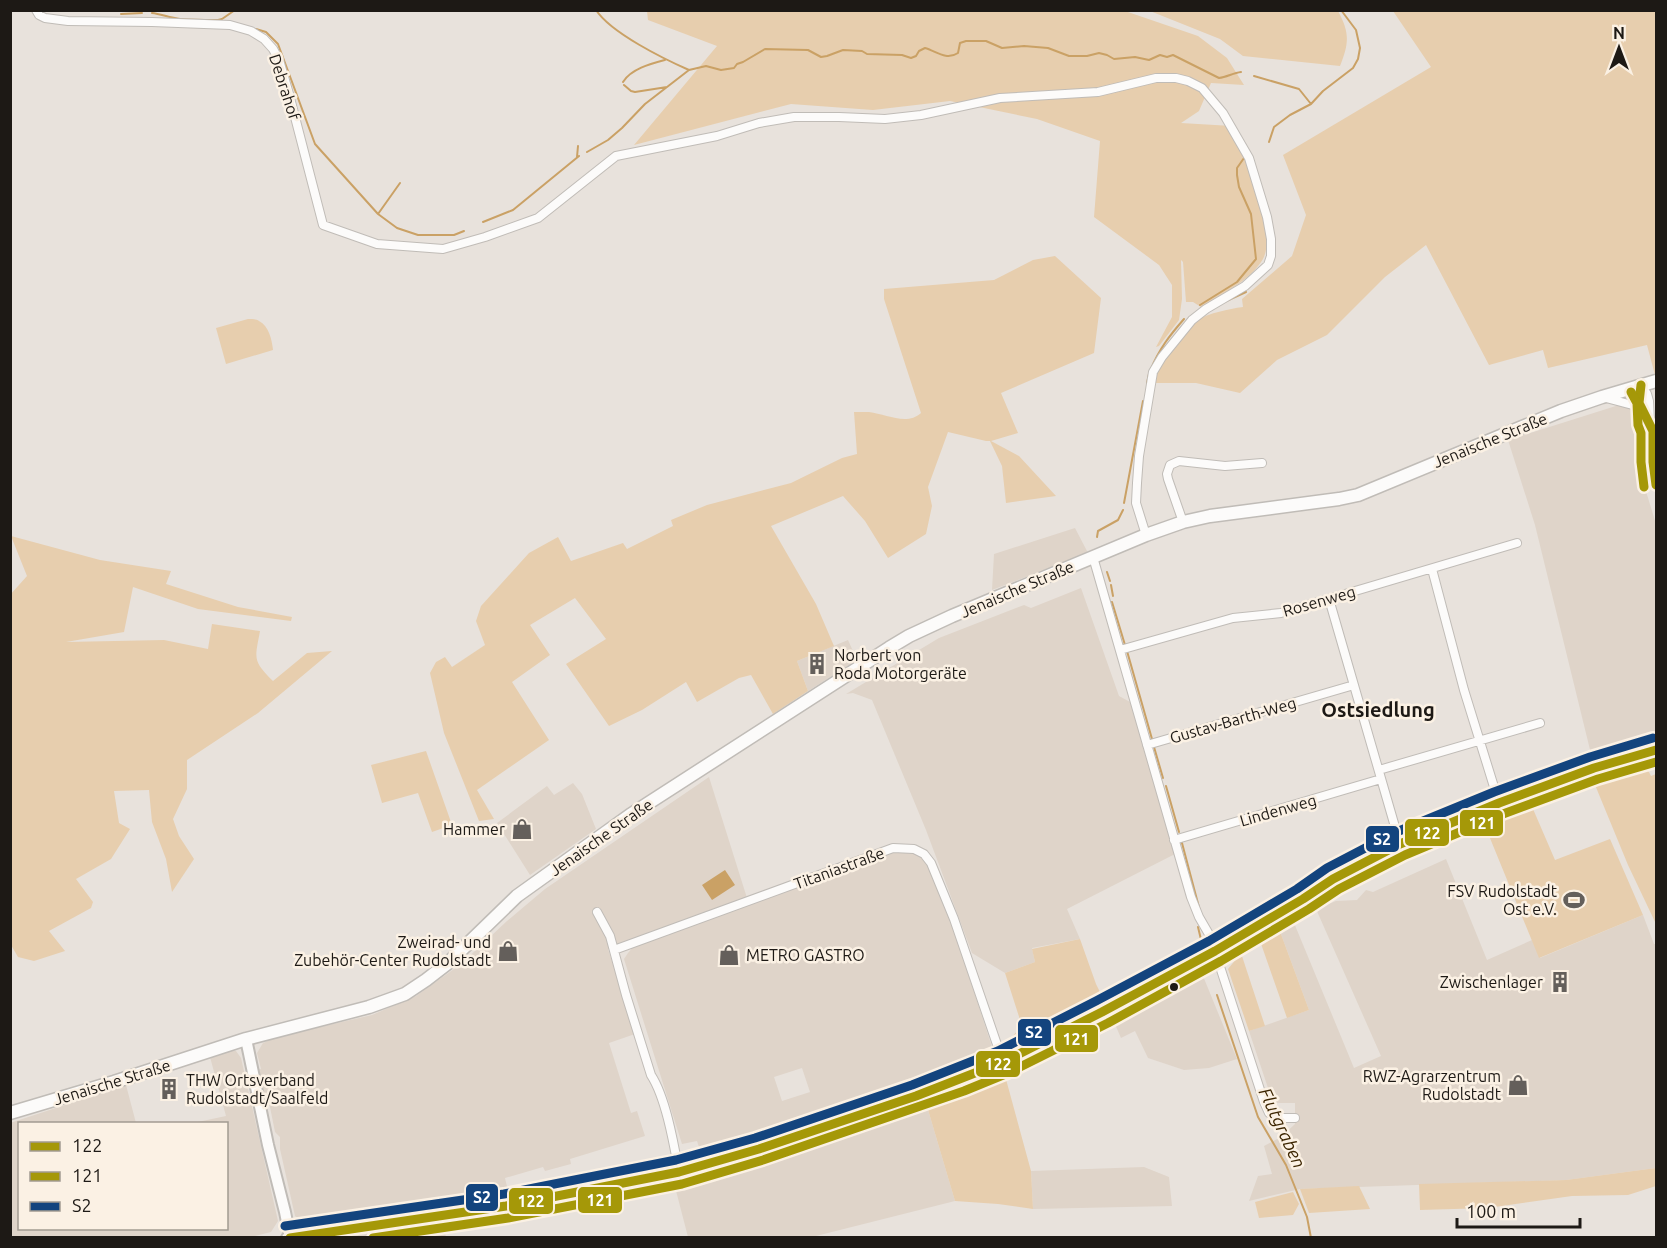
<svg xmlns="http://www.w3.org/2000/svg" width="1667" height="1248" font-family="Ubuntu,sans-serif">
	<rect width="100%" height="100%" fill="#e8e2dc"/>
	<path fill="#dfd4c9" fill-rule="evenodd" d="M1619 405 1630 408 1640 413 1644 426 1645 451 1637 462 1656 524V742L1593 762 1535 525 1508 440Z
		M1075 528 1088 553 992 590 994 554Z
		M1081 588 1119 696 1130 702 1175 854 1067 909 1080 939 1032 948 1035 962 1005 973 972 953 926 830 872 700 853 693 846 694 939 638 1024 605 1031 608Z
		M848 640 857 660 808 691 797 661Z
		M709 777 747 898 608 949 635 1034 609 1043 631 1113 637 1111 645 1136 570 1159 571 1164 545 1171 543 1167 505 1178 509 1195 362 1216 359 1212 350 1213 347 1219 312 1223H305L295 1216 280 1149V1137L275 1132 269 1102 264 1099 257 1070 261 1069 257 1053 263 1043 277 1037 372 1015 416 996 461 964 507 921 545 889Z
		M573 783 582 794 596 829 530 875 497 823 547 786 554 795Z
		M897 851 914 852 923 857 929 867 951 919 965 964 992 1047 990 1058 950 1076 819 1122 749 1144 702 1156 697 1141 682 1144 624 959 628 953 633 947 676 931 828 876 840 877 838 872ZM802 1068 810 1092 782 1101 774 1077Z
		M1446 859 1487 960 1532 940 1540 958 1643 915 1654 944H1656V1168L1566 1180 1300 1189 1249 1201 1258 1176 1272 1174 1264 1146 1281 1137 1295 1124V1103H1273L1249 1031 1309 1010 1278 926 1292 918 1354 1068 1381 1056 1316 909 1336 901 1357 900 1366 890 1373 892Z
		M1203 976 1237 1059 1209 1068 1184 1070 1148 1058 1135 1031 1121 1038 1114 1022Z
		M231 1050 236 1051 241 1058 278 1221 271 1232 251 1237H11L10 1123 126 1085 136 1123 20 1124V1228H226V1124L193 1123 226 1116 210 1057Z
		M926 1103 955 1201 812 1237H688L674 1183 743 1166Z
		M1144 1167 1169 1177 1172 1206 1033 1209 1031 1171Z
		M443 1224 446 1237H345Z"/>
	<path fill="#e7ceae" d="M647 11H1125L1198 36 1227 58 1244 85 1211 83 1199 111 1181 123 1232 126C1243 154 1278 231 1263 259 1250 281 1223 293 1201 307L1193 302H1186L1183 262 1181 260 1182 299 1179 320 1159 346 1156 347 1172 317V285L1159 265 1094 217 1100 141 1037 119 950 101 873 110 791 104 634 145 717 46 648 20Z
		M1150 11H1338C1350 33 1349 43 1340 66L1243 56 1220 39Z
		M1393 11H1656V374L1655 375 1647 345 1548 368 1543 350 1489 365 1426 245 1385 277 1327 335 1277 360 1240 393 1196 383H1155C1156 379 1156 376 1157 373 1160 363 1188 325 1197 320 1210 313 1228 309 1243 307L1242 299 1292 256 1306 215 1283 155 1431 67Z
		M1055 256 1101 298 1094 353 1001 393 1018 433 991 441 1019 456 1056 496 1006 503 1002 466 990 441H986L948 432 928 487 932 506 926 534 888 558 865 521 843 496 771 526 816 604 834 646 797 661 808 691 773 714 751 675 739 678 697 702 686 682 642 710 609 726 566 664 606 639 575 598 530 625 550 655 512 682 549 740 477 790 494 819 479 821 444 733 430 673 436 662 445 657 452 667 485 645 476 621 481 606 529 553 558 537 571 561 623 543 627 549 673 526 671 520 707 505 791 483 842 458 857 454 854 412C859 412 864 412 869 412 886 414 907 426 921 413L884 299V289L994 280 1033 260Z
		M248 319C252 319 256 319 259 321 269 326 272 340 273 350L226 364 216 328Z
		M11 536 100 560 171 571 166 584 238 607 292 617 291 621 198 609 133 587 124 632 66 642 164 640 208 649 212 624 260 631C255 659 252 660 273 681L307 653 332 651 258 713 187 760V789L173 819 179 836 194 859 172 892 166 859 152 822 149 790 114 791 119 823 130 829 111 859 76 879 93 902 91 908 49 931 65 951 34 961 18 957 11 945 10 595 27 576Z
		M426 751 452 825 432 832 418 793 382 803 371 765Z
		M1641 765 1649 772 1651 776 1656 774V924L1628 865 1593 780Z
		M1530 802 1555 860 1610 839 1643 915 1539 958 1483 821Z
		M1278 926 1309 1010 1287 1018 1259 938Z
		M1080 939 1096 984 1104 1000 1050 1028 1044 1018 1032 1024 1037 1037 1023 1044 1010 1039 1022 1026 1005 973 1035 962 1032 949Z
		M1241 953 1265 1026 1249 1031 1228 969Z
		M1004 1072 1031 1171 1033 1209 998 1204 955 1201 926 1103Z
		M1656 1168V1186L1628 1195 1572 1196 1488 1208 1420 1210 1419 1184 1566 1180Z
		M1359 1186 1370 1209 1309 1213 1300 1189Z
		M1293 1192 1299 1204 1293 1215 1259 1218 1255 1202Z"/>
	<path fill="#caa165" d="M725 870 735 885 712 900 702 885Z"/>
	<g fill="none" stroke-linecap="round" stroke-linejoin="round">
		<path stroke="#caa165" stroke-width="2" d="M596 10C611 33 664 59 689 70
			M152 13C161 14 170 18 180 19 192 20 206 20 218 20L222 19 235 10
			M121 14 142 13
			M256 29 266 32 278 44 315 144 378 214 397 228 418 235H454L464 231
			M1254 76 1299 89 1311 104
			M623 82C631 69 650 64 665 60
			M624 85 631 91 635 92 667 87
			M1269 142 1274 127 1290 115 1311 104 1323 91 1353 68 1358 59 1360 48 1356 30 1341 10
			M587 152 608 140 622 128 645 104 689 70 706 66 721 70 734 68 737 64 743 62 765 49 808 50 821 57 827 56 843 50 862 51 867 54 902 55 911 58 916 56 919 51 925 48C936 51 946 61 958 53L960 43 966 41H986L1002 48 1024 46 1048 48 1069 56H1087L1099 53 1107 55 1114 59 1135 57 1149 60 1160 55 1167 57 1173 55 1219 78C1227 77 1233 73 1241 72
			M577 157 578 146
			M378 214 400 183
			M483 222 513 210 579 156
			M1224 302 1246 292
			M1200 305 1237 282 1256 259 1251 214 1239 187 1237 175V168L1244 158
			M1151 369C1159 349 1170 335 1184 319
			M1147 383 1149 374
			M1124 503 1143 401
			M1097 537 1098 531 1118 520 1123 510
			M1107 572 1110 581
			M1111 585 1113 596
			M1112 602 1125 645
			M1127 651 1152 739
			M1154 747 1163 778
			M1166 786 1179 832
			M1182 843 1201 915
			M1198 927 1203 948
			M1217 995 1258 1117 1286 1165 1307 1217 1311 1238"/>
		<defs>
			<path id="street" d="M36 10 39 15 45 18 68 21 152 22 230 25 251 31 264 39 273 49 279 60 289 94 323 225 377 244 443 249 485 237 538 218 616 156 717 136 759 123 794 117H839L885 119 921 115 1000 98 1098 92 1156 78H1176L1188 81 1202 88 1223 113 1249 158 1267 217 1271 239V256L1268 265 1245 286 1206 309 1192 320 1162 357 1153 372 1139 456 1137 483 1136 503 1146 535
				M1641 385 1647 394 1649 401 1650 423 1653 431V462L1656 485
				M1641 385 1639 403 1650 421
				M1606 398 1640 407
				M1183 522 1168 479 1167 474 1170 465 1179 461 1225 466 1262 463
				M1093 557 1191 897 1199 917 1210 936 1264 1102 1269 1113 1275 1118H1295
				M1432 569 1464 690 1499 803
				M1329 599 1400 844
				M1120 650 1233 618 1281 613 1517 543
				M1147 745 1354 685
				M1379 770 1540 723
				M1174 840 1381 779
				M597 912 610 936 626 995 651 1075C666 1098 674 1145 679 1172
				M614 950 893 848 914 849 924 854 931 863 954 919 1003 1062"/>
			<path id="secondary" d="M246 1039 268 1145 285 1212 290 1237
				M287 1238 506 1206 679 1172 759 1149 916 1096 960 1080 1003 1062 1102 1012 1215 951 1303 899 1333 879 1400 844 1499 803 1594 768 1611 762 1656 750"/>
			<path id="primary" d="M10 1113 114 1082 246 1039 369 1007 405 994 426 980 448 963 517 896 605 833 630 815 889 648 909 636 952 616 1146 535 1183 522 1210 516 1339 499 1358 495 1561 411 1602 397 1656 381"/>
		</defs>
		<use href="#street" stroke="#c0bcb7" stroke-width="10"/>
		<use href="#secondary" stroke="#c0bcb7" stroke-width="14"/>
		<use href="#primary" stroke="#c0bcb7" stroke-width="15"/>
		<use href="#street" stroke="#fcfbfa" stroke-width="8"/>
		<use href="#secondary" stroke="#fcfbfa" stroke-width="10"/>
		<use href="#primary" stroke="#fcfbfa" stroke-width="12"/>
		<defs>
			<path id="bus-1" d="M1641 385 1639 403 1653 431V462L1656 485
				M290 1238 506 1206 679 1172 759 1149 916 1096 1003 1062 1102 1012 1215 951 1303 899 1333 879 1400 844 1499 803 1594 768 1656 750"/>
			<path id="bus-2" d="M1631 392 1637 403 1638 425 1641 433V462L1644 487
				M373 1238 508 1218 682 1184 763 1160 964 1091 1008 1073 1108 1023 1221 961 1309 909 1339 889 1405 855 1503 814 1598 779 1656 762"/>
			<path id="bus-3" d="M285 1226 504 1194 676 1160 755 1138 912 1085 998 1051 1096 1001 1209 941 1297 889 1327 868 1394 833 1494 792 1590 757 1653 738"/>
		</defs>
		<use href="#bus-1" stroke="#fbf1e4" stroke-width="14"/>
		<use href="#bus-2" stroke="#fbf1e4" stroke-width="14"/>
		<use href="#bus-3" stroke="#fbf1e4" stroke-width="14"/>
		<use href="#bus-1" stroke="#a59808" stroke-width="9"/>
		<use href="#bus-2" stroke="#a59808" stroke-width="9"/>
		<use href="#bus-3" stroke="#13447e" stroke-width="9"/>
	</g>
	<defs>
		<symbol id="building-bare" viewBox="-9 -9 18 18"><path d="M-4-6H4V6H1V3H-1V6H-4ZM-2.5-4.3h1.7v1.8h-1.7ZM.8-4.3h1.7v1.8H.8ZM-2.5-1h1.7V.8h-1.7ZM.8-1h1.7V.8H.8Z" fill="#645f5b" stroke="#fbf1e4" stroke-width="2.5" paint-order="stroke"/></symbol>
		<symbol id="shop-bare" viewBox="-9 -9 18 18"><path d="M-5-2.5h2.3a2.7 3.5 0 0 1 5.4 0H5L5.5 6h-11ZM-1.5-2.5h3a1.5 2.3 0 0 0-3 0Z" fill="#645f5b" stroke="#fbf1e4" stroke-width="2.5" paint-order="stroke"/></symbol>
		<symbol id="stadium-bare" viewBox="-9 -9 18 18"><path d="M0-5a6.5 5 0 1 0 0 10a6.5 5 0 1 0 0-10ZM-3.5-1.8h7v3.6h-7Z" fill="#645f5b" stroke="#fbf1e4" stroke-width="2.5" paint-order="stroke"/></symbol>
	</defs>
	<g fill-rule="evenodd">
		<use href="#building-bare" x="802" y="649" width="30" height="30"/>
		<use href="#shop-bare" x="507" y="814" width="30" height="30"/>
		<use href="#stadium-bare" x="1559" y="885" width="30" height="30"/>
		<use href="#shop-bare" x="493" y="936" width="30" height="30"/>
		<use href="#shop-bare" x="714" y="940" width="30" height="30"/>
		<use href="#building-bare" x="1545" y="967" width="30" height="30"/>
		<use href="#shop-bare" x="1503" y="1070" width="30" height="30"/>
		<use href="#building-bare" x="154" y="1074" width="30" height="30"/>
	</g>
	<circle fill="#1d1915" stroke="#fbf1e4" stroke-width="2" cx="1174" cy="987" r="5"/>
	<g text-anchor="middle" stroke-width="5" stroke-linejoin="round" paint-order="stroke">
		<g font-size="16" fill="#1d1915" stroke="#fbf1e4">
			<text transform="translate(285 87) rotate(72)" y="6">Debrahof</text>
			<text transform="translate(1490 440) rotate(-22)" y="6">Jenaische Straße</text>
			<text transform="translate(1017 589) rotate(-23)" y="6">Jenaische Straße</text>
			<text transform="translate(1319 601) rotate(-16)" y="6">Rosenweg</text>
			<text transform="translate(1233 720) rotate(-16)" y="6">Gustav-Barth-Weg</text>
			<text transform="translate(1278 810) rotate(-16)" y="6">Lindenweg</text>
			<text transform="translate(601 837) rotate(-35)" y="6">Jenaische Straße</text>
			<text transform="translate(839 868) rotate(-20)" y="6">Titaniastraße</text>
			<text transform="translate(112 1082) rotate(-17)" y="6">Jenaische Straße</text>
		</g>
		<g font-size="16" fill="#1d1915" stroke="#fbf1e4" text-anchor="end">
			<text x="834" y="661" text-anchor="start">Norbert von<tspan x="834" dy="18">Roda Motorgeräte</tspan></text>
			<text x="505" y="835">Hammer</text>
			<text x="1557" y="897">FSV Rudolstadt<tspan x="1557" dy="18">Ost e.V.</tspan></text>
			<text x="491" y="948">Zweirad- und<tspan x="491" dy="18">Zubehör-Center Rudolstadt</tspan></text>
			<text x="746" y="961" text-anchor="start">METRO GASTRO</text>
			<text x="1543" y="988">Zwischenlager</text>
			<text x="1501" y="1082">RWZ-Agrarzentrum<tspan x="1501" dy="18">Rudolstadt</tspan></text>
			<text x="186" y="1086" text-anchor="start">THW Ortsverband<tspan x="186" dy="18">Rudolstadt/Saalfeld</tspan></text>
		</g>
		<g font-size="18" font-style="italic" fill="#3c2501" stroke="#fbf1e4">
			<text transform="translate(1282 1128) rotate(65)" y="6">Flutgraben</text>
		</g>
		<g font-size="20" font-weight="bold" fill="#1d1915" stroke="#fbf1e4">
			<text x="1378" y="717">Ostsiedlung</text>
		</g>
	</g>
	<g stroke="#fbf1e4" stroke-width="2">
		<rect x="1459" y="809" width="45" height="28" rx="6" fill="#a59808"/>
		<rect x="1404" y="818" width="46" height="29" rx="6" fill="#a59808"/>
		<rect x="1365" y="825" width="35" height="28" rx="6" fill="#13447e"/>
		<rect x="1017" y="1018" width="35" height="29" rx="6" fill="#13447e"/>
		<rect x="1054" y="1024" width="45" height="29" rx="6" fill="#a59808"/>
		<rect x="975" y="1050" width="46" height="28" rx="6" fill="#a59808"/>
		<rect x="465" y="1183" width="34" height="29" rx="6" fill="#13447e"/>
		<rect x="577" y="1186" width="46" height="28" rx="6" fill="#a59808"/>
		<rect x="508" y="1187" width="46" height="28" rx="6" fill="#a59808"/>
	</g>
	<g font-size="16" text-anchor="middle" font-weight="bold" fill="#fff">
		<text x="1482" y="829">121</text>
		<text x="1427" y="839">122</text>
		<text x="1382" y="845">S2</text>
		<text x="1034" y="1038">S2</text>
		<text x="1076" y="1045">121</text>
		<text x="998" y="1070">122</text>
		<text x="482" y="1203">S2</text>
		<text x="600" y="1206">121</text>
		<text x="531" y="1207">122</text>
	</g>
	<rect width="1667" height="1248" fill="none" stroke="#1d1915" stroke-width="24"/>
	<rect x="18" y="1122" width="210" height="108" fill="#fbf1e4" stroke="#a29b91" stroke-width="1.5"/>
	<rect x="30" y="1142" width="30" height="9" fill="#a59808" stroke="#a29b91" stroke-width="1.5"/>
	<text x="72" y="1152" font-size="18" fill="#1d1915">122</text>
	<rect x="30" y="1172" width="30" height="9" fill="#a59808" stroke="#a29b91" stroke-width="1.5"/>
	<text x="72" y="1182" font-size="18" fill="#1d1915">121</text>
	<rect x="30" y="1202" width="30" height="9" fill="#13447e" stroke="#a29b91" stroke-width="1.5"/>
	<text x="72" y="1212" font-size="18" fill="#1d1915">S2</text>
	<g transform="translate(1619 48)" stroke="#fbf1e4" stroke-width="4.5" paint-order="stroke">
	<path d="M0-4.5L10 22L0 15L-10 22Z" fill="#1d1915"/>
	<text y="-9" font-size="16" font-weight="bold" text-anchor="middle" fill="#1d1915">N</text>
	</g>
	<path d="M1457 1218v9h123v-9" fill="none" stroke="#1d1915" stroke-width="3"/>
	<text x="1466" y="1218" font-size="18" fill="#1d1915" stroke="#fbf1e4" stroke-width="4.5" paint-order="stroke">100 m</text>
</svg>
